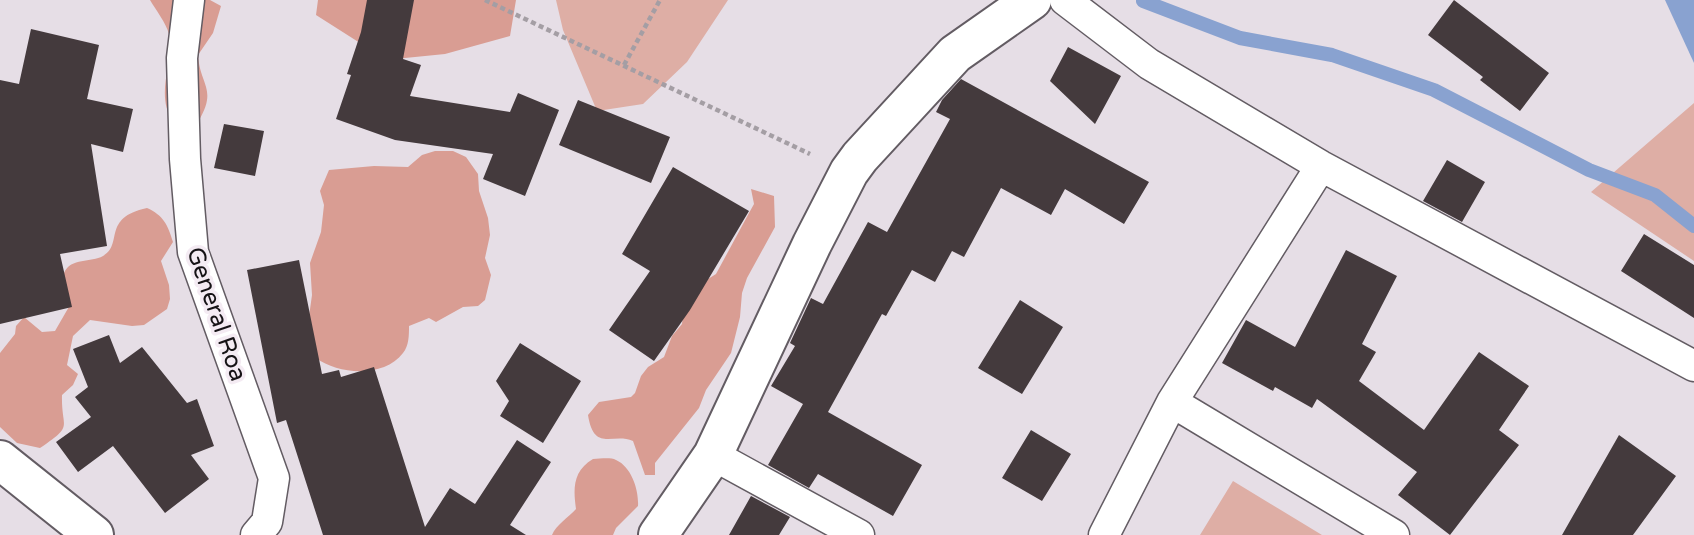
<svg xmlns="http://www.w3.org/2000/svg" width="1694" height="535" font-family="'Varela Round',sans-serif">
	<rect width="100%" height="100%" fill="#e6dee6"/>
	<path fill="#deaea5" d="M556 0H728L687 62 643 104 597 111 563 30Z
		M1694 103V261L1591 192Z
		M1233 481 1322 535H1200Z"/>
	<path fill="#d99d93" d="M150 0H210L221 6 213 33 198 55C200 86 218 89 198 122H173C154 93 175 62 169 34 166 23 156 10 150 0Z
		M318 0H516L510 36 445 54 395 59 360 43 316 15Z
		M435 151H453L466 157 478 174 479 191 488 218 490 235 485 258 491 275 485 300 478 306 463 307 436 322 429 318 409 326C409 335 409 346 403 353 384 378 339 375 316 358 312 355 308 349 305 345L312 295 310 263 321 232 324 205 320 191 329 170 374 166 408 167 422 155Z
		M751 189 774 196 775 227 747 278 742 293 740 317 731 353 706 390 699 408 655 463V475H645L633 441C613 432 594 453 588 415L599 402 631 397 635 393 641 376 648 367 664 357 672 336 682 324 683 315 708 279 716 274 749 213 754 204Z
		M147 208C163 215 168 225 173 242L161 261 169 285 170 299 167 309 144 325 132 326 90 320 73 336 67 365 78 374 73 385 62 395C61 430 75 424 40 448L17 443 0 427V353L15 334 16 326 24 317 42 332 55 331 70 305C68 296 61 281 64 273 71 257 91 263 103 256 124 244 101 218 147 208Z
		M593 459C600 459 610 457 616 460 632 467 639 491 638 506L616 528 613 535H552C556 525 569 517 576 509 573 488 573 471 593 459Z"/>
	<path fill="#89a2d0" d="M1665 0H1694V63Z"/>
	<g fill="none" stroke-linecap="round" stroke-linejoin="round">
		<path stroke="#89a2d0" stroke-width="14" d="M1143 1 1240 38 1332 55 1434 90 1589 170 1655 195 1694 226"/>
	</g>
	<path fill="#443a3d" d="M367 0H414L403 59 421 65 410 96 510 112 518 93 559 110 525 196 483 179 493 154 395 140 336 119 351 75 347 74 361 32Z
		M1454 0 1549 73 1520 111 1480 80 1483 77 1428 35Z
		M31 29 99 45 87 99 133 109 123 152 91 144 107 246 60 254 72 307 0 324V80L19 84Z
		M1068 47 1121 76 1095 124 1050 81Z
		M961 79 1149 182 1124 224 1065 189 1051 215 1001 188 964 257 952 251 935 282 912 270 886 316 882 314 828 412 922 465 893 516 818 474 809 488 768 465 803 404 771 386 795 346 790 343 811 298 823 304 868 222 887 232 950 119 936 112 942 100Z
		M578 100 670 137 651 183 559 145Z
		M224 124 264 131 255 176 214 168Z
		M1447 160 1485 182 1462 222 1423 201Z
		M673 167 749 211 690 310 654 361 609 330 650 271 622 254Z
		M1644 234 1694 265V318L1621 271Z
		M1346 250 1397 276 1362 344 1376 352 1359 381 1424 430 1479 352 1529 386 1499 430 1519 445 1450 535 1398 495 1417 472 1317 399 1312 408 1275 387 1273 391 1222 363 1246 320 1295 347Z
		M299 260 322 374 339 370 341 377 374 367 425 527 450 488 475 504 517 440 551 462 510 525 526 535H323L286 420 277 423 247 270Z
		M1020 300 1063 327 1022 394 978 368Z
		M109 335 120 363 142 347 187 403 197 399 214 446 191 455 209 479 165 513 113 446 78 472 56 442 91 417 75 397 88 387 73 349Z
		M520 343 581 381 543 443 500 416 509 401 496 381Z
		M1031 430 1071 454 1042 501 1002 478Z
		M1619 435 1676 476 1633 535H1562Z
		M751 496 790 517 779 535H729Z"/>
	<g fill="none" stroke-linecap="round" stroke-linejoin="round">
		<defs>
			<path id="lane" d="M189 0 182 58 185 159 193 252 274 478 267 522 256 535
				M1065 0 1149 64 1321 166 1694 366
				M1172 402 1394 535
				M713 455 859 535
				M1104 535 1172 402 1321 166"/>
			<path id="street" d="M0 460 94 535
				M658 535 713 455 812 244 849 172 860 157 955 54 1032 0"/>
		</defs>
		<use href="#lane" stroke="#635c63" stroke-width="33"/>
		<use href="#street" stroke="#635c63" stroke-width="42"/>
		<path stroke="#a49ea4" stroke-width="4.5" stroke-dasharray="5 3.5" stroke-linecap="butt" d="M485 0 810 154
			M624 65 660 0"/>
		<use href="#lane" stroke="#fff" stroke-width="30"/>
		<use href="#street" stroke="#fff" stroke-width="38"/>
	</g>
	<g text-anchor="middle" stroke-width="7" stroke-linejoin="round" paint-order="stroke">
		<g font-size="24" fill="#161316" stroke="#f4ebf3">
			<text transform="translate(217 314) rotate(71)" y="8">General Roa</text>
		</g>
	</g>
</svg>
